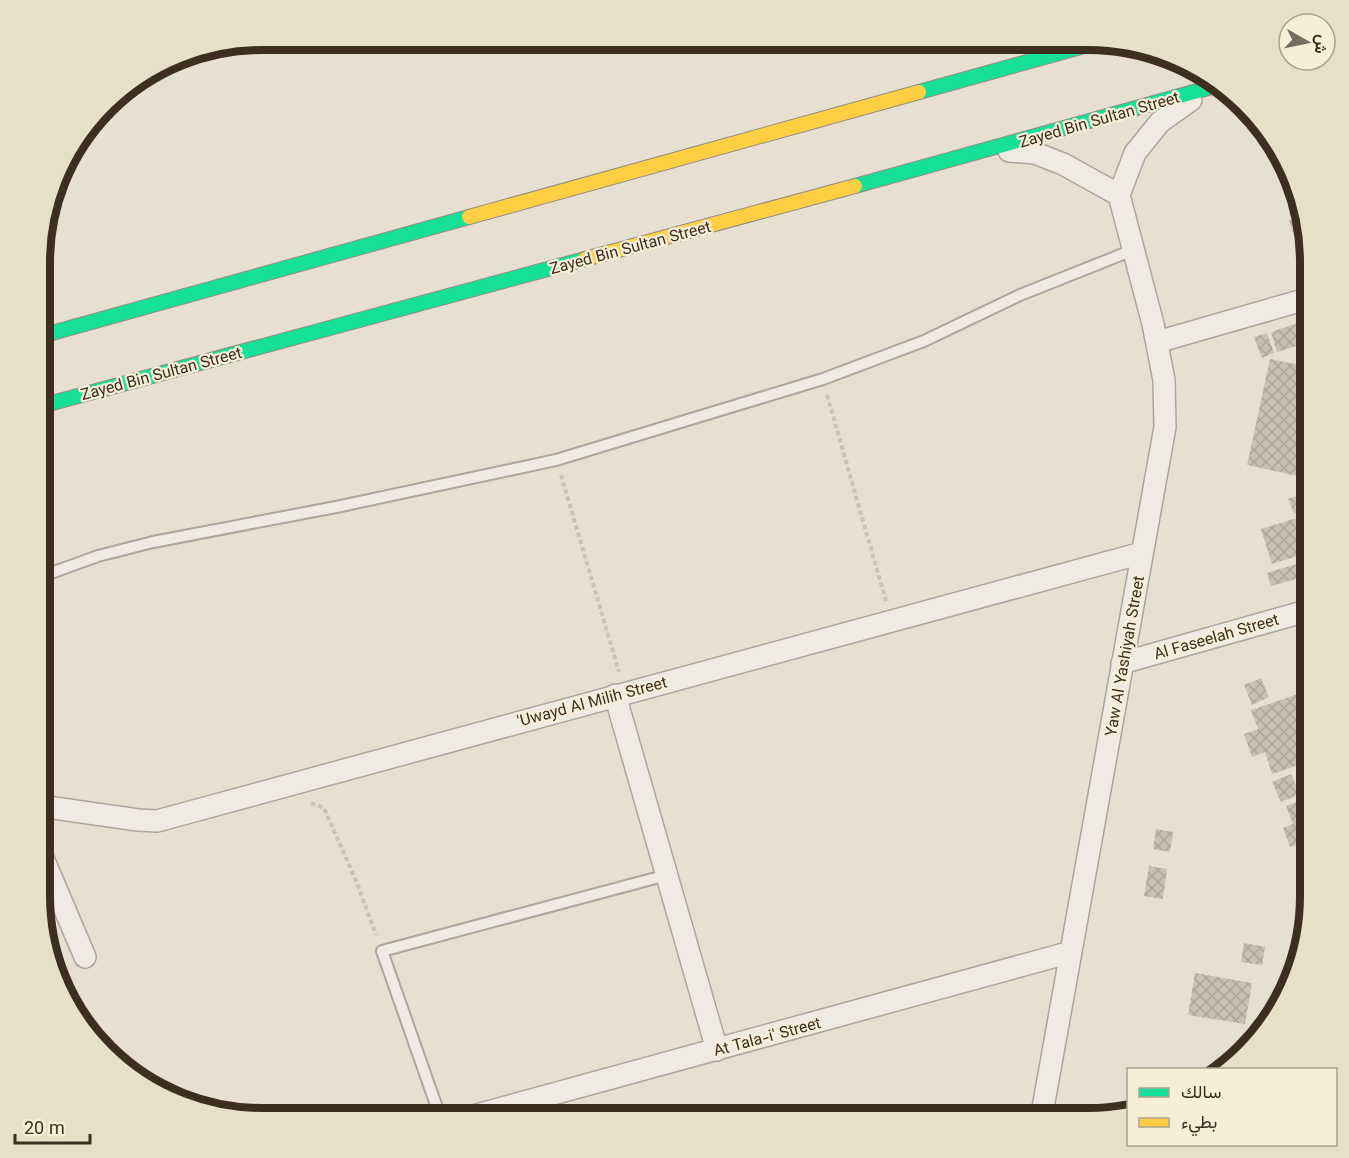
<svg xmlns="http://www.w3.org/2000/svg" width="1349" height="1158" font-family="Georgia,Vazirmatn,serif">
	<defs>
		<pattern id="building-cross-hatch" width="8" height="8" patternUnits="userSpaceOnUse" patternTransform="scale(1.5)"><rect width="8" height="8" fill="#cbbfb2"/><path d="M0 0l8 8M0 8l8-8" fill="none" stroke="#afa499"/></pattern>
	</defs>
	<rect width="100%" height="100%" fill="#e7e0d1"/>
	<path fill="url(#building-cross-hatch)" d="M1302 217 1309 251 1299 254 1289 220Z
		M1310 319V342L1277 352 1271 332Z
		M1267 333 1274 353 1262 358 1254 337Z
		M1270 359 1310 367V462L1309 466 1299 465 1297 476 1247 465Z
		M1304 493 1310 508 1294 514 1288 499Z
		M1310 514V552L1272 564 1261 529Z
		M1310 560V575L1271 586 1267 573Z
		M1261 678 1269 697 1252 705 1244 685Z
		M1307 691 1310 699V761L1272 774 1265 752 1252 757 1244 734 1258 729 1251 710Z
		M1291 774 1300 794 1281 802 1272 782Z
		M1310 797V867L1307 868 1299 844 1290 847 1283 828 1293 824 1286 806Z
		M1156 829 1173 832 1170 852 1153 849Z
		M1149 866 1167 869 1163 899 1144 896Z
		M1244 943 1265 947 1262 965 1241 962Z
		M1195 973 1252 983 1245 1024 1188 1015Z
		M1275 991 1285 993 1271 1014Z"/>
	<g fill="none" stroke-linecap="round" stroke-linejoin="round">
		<defs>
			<path id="lane" d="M40 577 98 556 153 542 341 506 556 460 823 379 924 341 1020 295 1133 250
				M441 1119 382 951 667 875"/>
			<path id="street" d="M1009 151 1035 153 1063 164 1119 195
				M1157 342 1310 298
				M1122 663 1310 610
				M615 695 717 1050
				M40 806 138 820 157 821 1142 553
				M40 851 85 957
				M462 1119 1071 952
				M1041 1119 1165 427 1164 380 1153 324 1119 195 1135 153 1160 122 1191 100"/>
			<path id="fast" d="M919 92 1106 40
				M855 186 1219 85
				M41 336 469 217
				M41 406 585 259"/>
			<path id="slow" d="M469 217 919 92
				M585 259 855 186"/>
		</defs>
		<use href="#lane" stroke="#ada599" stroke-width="14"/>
		<use href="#street" stroke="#ada599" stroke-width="24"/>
		<use href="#fast" stroke="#928b80" stroke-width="16"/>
		<use href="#slow" stroke="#928b80" stroke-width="16"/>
		<path stroke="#c8c2b9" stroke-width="4" stroke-dasharray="4.5 3" stroke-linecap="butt" d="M827 395 886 601
			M561 475 619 672
			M311 803 324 808 357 883 376 935"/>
		<use href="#lane" stroke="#efebe3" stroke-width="10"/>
		<use href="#street" stroke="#efebe3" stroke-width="21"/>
		<use href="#fast" stroke="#16e098" stroke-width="14"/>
		<use href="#slow" stroke="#ffcf43" stroke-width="14"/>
	</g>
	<g text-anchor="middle" stroke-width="4.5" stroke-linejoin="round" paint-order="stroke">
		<g font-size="16" fill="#3d2e20" stroke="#f7eed8">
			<text transform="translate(1099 119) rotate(-16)" y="6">Zayed Bin Sultan Street</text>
			<text transform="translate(630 247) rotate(-15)" y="6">Zayed Bin Sultan Street</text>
			<text transform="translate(161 373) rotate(-15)" y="6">Zayed Bin Sultan Street</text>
			<text transform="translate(1216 636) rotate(-16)" y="6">Al Faseelah Street</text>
			<text transform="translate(1124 656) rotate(-80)" y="6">Yaw Al Yashiyah Street</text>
			<text transform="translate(592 701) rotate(-15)" y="6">'Uwayd Al Milih Street</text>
			<text transform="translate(767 1036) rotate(-15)" y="6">At Tala-i' Street</text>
		</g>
	</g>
	<path d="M0 0H1349V1158H0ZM262 50H1088A212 212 0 0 1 1300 262V896A212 212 0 0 1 1088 1108H262A212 212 0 0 1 50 896V262A212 212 0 0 1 262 50Z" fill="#e8dfc9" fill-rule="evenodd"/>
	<path fill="none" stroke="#3d2e20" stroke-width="8" d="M262 50H1088A212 212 0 0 1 1300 262V896A212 212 0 0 1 1088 1108H262A212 212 0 0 1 50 896V262A212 212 0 0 1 262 50Z"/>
	<rect x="1127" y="1068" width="210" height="78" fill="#f7eed8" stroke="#ada18e" stroke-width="1.5"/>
	<rect x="1139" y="1088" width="30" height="9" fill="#16e098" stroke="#ada18e" stroke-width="1.5"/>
	<text x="1181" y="1098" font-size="18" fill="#3d2e20">سالك</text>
	<rect x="1139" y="1118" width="30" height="9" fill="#ffcf43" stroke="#ada18e" stroke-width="1.5"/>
	<text x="1181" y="1128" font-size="18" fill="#3d2e20">بطيء</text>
	<g transform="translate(1307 42) rotate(99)"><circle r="28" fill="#f7eed8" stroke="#ada18e" stroke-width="1.5"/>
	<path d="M0-4.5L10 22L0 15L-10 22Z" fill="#786c5e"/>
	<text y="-9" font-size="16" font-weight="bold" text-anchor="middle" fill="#3d2e20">ش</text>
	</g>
	<path d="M15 1134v9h75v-9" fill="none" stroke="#3d2e20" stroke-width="3"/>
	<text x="24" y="1134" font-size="18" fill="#3d2e20" stroke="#f7eed8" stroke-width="4.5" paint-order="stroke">20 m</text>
</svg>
